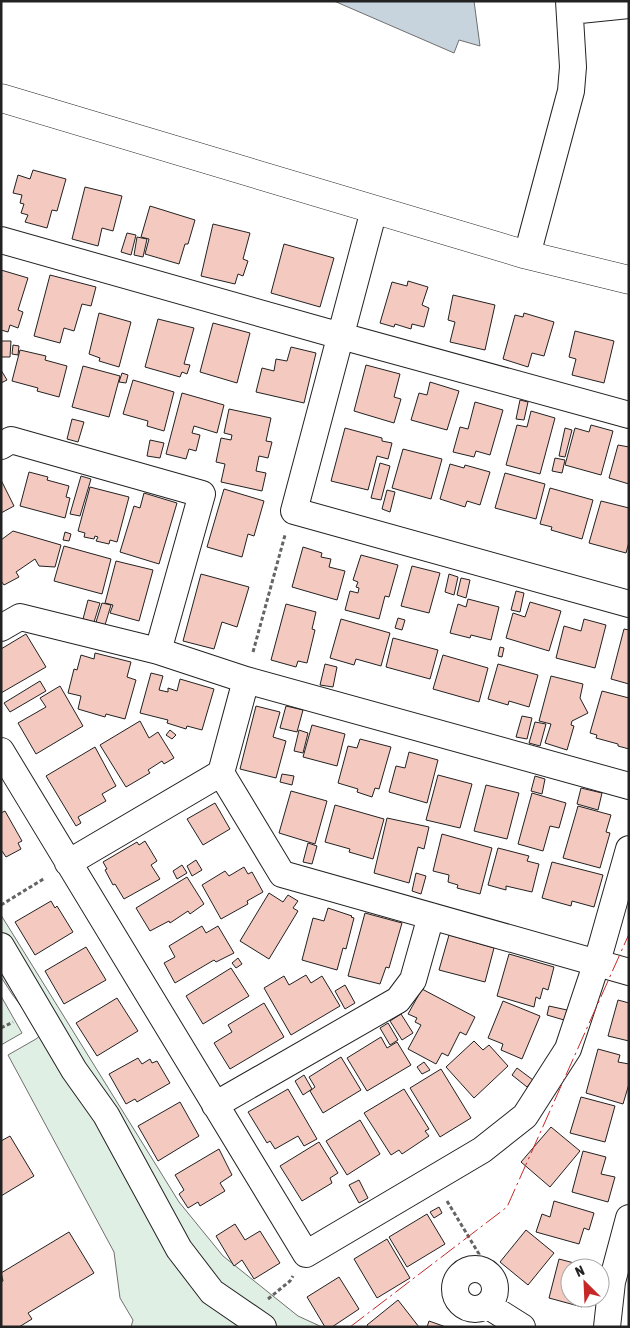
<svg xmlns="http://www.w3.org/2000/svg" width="630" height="1328" font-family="'Asap Condensed',sans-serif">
	<rect width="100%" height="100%" fill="#fff"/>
	<path fill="#e0efe3" stroke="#6f6f6f" d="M1 915 179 1202 223 1256 298 1316 322 1327H131L133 1320 120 1298 114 1252 8 1055 36 1039 42 1034 12 994 1 977Z
		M1 996 22 1033 1 1045Z"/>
	<path fill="#c7d3dd" stroke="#6f6f6f" d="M334 1H474L480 46 459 40 454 53Z"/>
	<path fill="#f3c9c0" stroke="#222" d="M33 170 66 179 57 211 52 210 47 228 25 222 28 215 21 213 24 204 20 203 22 195 13 193 18 175 30 179Z
		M85 187 122 196 113 231 102 228 98 246 72 239Z
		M150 206 195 220 188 244H185L179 264 145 254 149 239 141 237Z
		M213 224 250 233 243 259 248 261 243 276 238 274 235 284 201 276Z
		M127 233 136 235 131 255 121 252Z
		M137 237 147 239 143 257 134 255Z
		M284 244 334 258 320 307 271 293Z
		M1 270 28 278 18 310 23 312 18 328 10 325 8 332 1 330Z
		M50 275 96 287 91 306 82 304 74 331 64 328 60 343 34 336Z
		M408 281 428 287 422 305 429 308 424 327 412 324 411 329 395 324 394 327 380 323 392 282 407 286Z
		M453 295 495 305 485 350 450 342 455 322 448 320Z
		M99 313 131 322 119 367 99 361 100 358 89 354Z
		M524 313 554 322 544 356 532 353 528 367 503 359 515 315 523 317Z
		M158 319 194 328 184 364 190 365 187 374 182 372 180 377 145 367Z
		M213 323 250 333 237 383 200 372Z
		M575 331 614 341 604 383 572 375 576 359 569 357Z
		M1 341H11L10 357H1Z
		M13 345 19 346 18 355 12 354Z
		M291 347 316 353 304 403 256 392 262 368 274 371 276 359 287 361Z
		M20 350 46 356 45 360 67 366 59 397 37 391 38 388 12 381Z
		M366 365 400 374 394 397 401 399 394 423 354 411Z
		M83 366 120 376 109 417 72 407Z
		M1 370 7 380 1 383Z
		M122 373 128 375 126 383 119 382Z
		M133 380 174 392 164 431 147 426 148 421 123 414Z
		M430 382 459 391 447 430 411 420 419 393 427 395Z
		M182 393 224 405 217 433 194 426 192 433 200 435 196 451 189 449 186 459 166 454Z
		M520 400 528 402 524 420 516 419Z
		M475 402 503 410 490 455 476 451 474 457 453 452 460 427 468 429Z
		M229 409 271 418 266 441 272 442 268 458 259 456 256 471 266 473 262 491 221 482 225 464 216 462 221 438 231 440 232 435 224 433Z
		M531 411 555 418 540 474 506 465 517 425 527 427Z
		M72 419 84 422 78 442 67 439Z
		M591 425 613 431 601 475 565 465 575 428 589 432Z
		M345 428 382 438V441L392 443 388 459 377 456 368 490 331 481Z
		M565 428 572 430 565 457 559 456Z
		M150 440 164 443 160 458 147 456Z
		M618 445 629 447V484L609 478Z
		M403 449 442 459 431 499 392 488Z
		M555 458 565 460 562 473 552 471Z
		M380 463 390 466 381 500 371 498Z
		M450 464 464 468 465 465 490 472 480 505 467 501 465 507 440 499Z
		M29 472 48 477 47 480 69 486 66 497 70 498 65 518 20 506Z
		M505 473 545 484 536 519 495 508Z
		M81 476 91 479 80 516 70 514Z
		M1 480 14 506 1 513Z
		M90 487 129 497 117 542 110 540 109 544 96 541 98 537 95 536 94 539 84 537 85 533 78 531Z
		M550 488 593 500 582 539 551 530 552 527 540 524Z
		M224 489 264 501 254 536 248 534 242 557 207 547Z
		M387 490 395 492 390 512 382 509Z
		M144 493 177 503 159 564 120 552 134 506 140 508Z
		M601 501 629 508V542L626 553 589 543Z
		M13 531 61 545 55 567 39 566 35 559 16 572 19 577 4 585 1 581V540Z
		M65 532 71 534 69 541 63 540Z
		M64 546 111 559 102 594 54 581Z
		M303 547 322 553 321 557 331 559 329 567 345 571 337 600 292 587Z
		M361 555 398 565 389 597 385 596 379 619 345 610 350 591 358 593 359 588 356 587 358 582 353 580Z
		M116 561 153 570 139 621 110 613 113 605 105 603Z
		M412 566 440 573 429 613 401 606Z
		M201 574 249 587 237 627 222 622 214 649 183 641Z
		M449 574 458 577 454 595 445 592Z
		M461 578 470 580 466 598 457 595Z
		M516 591 524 593 520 612 511 610Z
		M468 599 499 607 491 640 471 635 470 638 450 633 458 604 466 607Z
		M88 600 100 603 94 622 83 619Z
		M530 602 561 611 549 651 506 638 513 613 525 617Z
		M102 603 111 605 105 625 96 622Z
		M286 604 316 612 312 629 315 630 307 663 298 661 296 667 271 660Z
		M398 618 405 620 402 630 395 628Z
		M341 619 390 633 381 666 356 659 354 665 330 658Z
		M584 619 606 625 595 668 556 658 564 626 581 631Z
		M624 629 629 630V684L611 679Z
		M26 634 46 667 1 693V649Z
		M393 638 438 650 430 679 386 667Z
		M500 647 504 648 502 657 498 656Z
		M95 653 131 662 127 677 136 680 125 719 106 714 105 717 78 709 81 696 68 693 74 669 77 670 81 655 94 659Z
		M443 655 488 668 479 702 433 689Z
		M325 664 337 667 333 687 320 685Z
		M498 664 538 675 529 707 509 701 508 705 488 699Z
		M151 673 163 676 159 690 168 692V688L177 691 180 679 214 689 202 730 187 726 186 729 167 723 168 720 140 713Z
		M551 676 583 684 580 698 588 713 572 721 571 725 574 726 567 750 545 743 551 724 539 721Z
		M40 681 46 691 10 712 4 703Z
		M60 686 83 726 36 754 18 723 46 707 40 698Z
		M602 691 629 698V749L618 746V744L596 738 597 735 590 733Z
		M256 706 280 712 273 737 286 741 276 778 240 769Z
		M286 706 303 710 297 732 280 728Z
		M522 716 532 718 527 739 516 737Z
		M140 721 149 738 158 732 174 758 164 764 162 761 148 770 150 773 126 787 100 745Z
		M535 722 546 724 540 746 529 743Z
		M312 725 345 734 337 766 303 757Z
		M170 730 176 735 172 739 166 735Z
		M299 730 308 733 303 753 294 751Z
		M360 739 391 747 379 789 375 788 372 797 357 792 358 789 338 783 348 746 357 748Z
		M95 747 116 786 102 794 106 801 78 817 81 823 76 826 46 776Z
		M409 752 438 760 427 803 389 792 396 766 405 768Z
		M282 774 294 776 292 785 280 782Z
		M438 775 472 784 460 828 426 820Z
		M535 776 545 779 542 794 531 791Z
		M486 785 519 793 507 839 474 831Z
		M581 788 602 793 598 810 577 804Z
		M291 791 327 801 315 844 279 833Z
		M532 793 566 803 559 828 550 826 543 851 518 844Z
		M215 803 230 829 203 845 187 819Z
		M335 805 384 819 373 859 349 852 350 849 325 842Z
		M578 806 611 815 606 832 610 833 600 868 563 858Z
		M5 811 22 841 18 843 21 849 6 857 2 851 1 852V813Z
		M387 818 429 827 424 849 418 847 409 883 374 873Z
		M442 834 492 848 480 894 457 888 458 885 448 882 449 875 433 871Z
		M145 841 157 861 151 865 160 879 124 899 115 884 113 885 105 870 107 869 103 862 137 842 139 845Z
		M308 843 317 846 312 864 303 862Z
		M498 848 529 856 527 861 539 864 532 892 506 886V890L488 885Z
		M196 860 202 870 192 876 187 866Z
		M552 862 603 875 594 907 572 901 571 906 542 898Z
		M182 865 187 873 177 879 173 871Z
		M244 867 248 874 252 872 263 892 247 901 248 904 221 919 202 885 225 871 229 876Z
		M416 873 426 876 421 894 412 891Z
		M187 877 204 904 190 914 188 911 170 923 169 921 150 931 136 908Z
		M269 893 283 902 288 895 298 901 293 908 298 911 269 959 240 941Z
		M51 901 55 908 57 906 73 932 35 955 15 922Z
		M328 908 352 916 351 917 354 918 346 949 343 948 337 970 302 960 313 918 324 921Z
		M365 913 402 923 389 968 386 967 380 984 348 976Z
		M202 926 206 933 218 926 234 953 216 962 214 960 175 983 164 963 175 957 169 946Z
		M449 935 494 948 485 982 439 970Z
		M86 947 106 980 64 1004 45 971Z
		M509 954 554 967 548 990 543 988 540 999 536 997 534 1007 497 996Z
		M238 958 242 964 236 968 232 963Z
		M231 968 249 996 203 1024 186 996Z
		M306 975 311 983 322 976 340 1006 291 1035 264 988 284 976 289 985Z
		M345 985 355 1003 345 1009 335 991Z
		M422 989 475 1017 466 1035 460 1032 448 1056 442 1053 436 1064 408 1049 421 1025 415 1022 417 1018 408 1014Z
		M117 998 138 1031 97 1056 76 1023Z
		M618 1000 629 1003V1041L608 1036Z
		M503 1001 540 1016 522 1059 501 1050 503 1044 488 1038Z
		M264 1003 284 1037 230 1069 214 1043 232 1032 228 1025Z
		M549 1006 567 1010 564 1020 547 1015Z
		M401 1014 413 1033 402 1040 390 1021Z
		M388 1023 398 1040 390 1045 380 1028Z
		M381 1037 387 1048 397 1042 411 1065 367 1091 347 1058Z
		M474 1041 483 1050 489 1045 508 1066 474 1098 446 1067Z
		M598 1049 620 1055 618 1062 629 1064V1084L623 1104 586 1093Z
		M341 1057 361 1090 323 1113 310 1091 315 1087 309 1077Z
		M138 1058 142 1064 150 1059 152 1063 157 1061 170 1083 137 1102 135 1099 126 1104 109 1074Z
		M424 1062 430 1070 422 1074 417 1067Z
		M517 1068 533 1080 527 1087 512 1075Z
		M441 1069 471 1118 440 1137 410 1088Z
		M304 1075 312 1089 303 1095 295 1081Z
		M288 1089 317 1139 304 1146 298 1136 275 1149 270 1141 267 1143 248 1112Z
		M404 1089 429 1129 425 1131 429 1136 402 1154 399 1150 391 1155 364 1113Z
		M581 1097 615 1106 605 1142 570 1133Z
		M180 1102 199 1136 158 1161 138 1126Z
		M360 1120 380 1154 347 1175 326 1141Z
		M551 1127 580 1151 550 1187 521 1162Z
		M10 1136 34 1176 1 1196V1141Z
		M319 1142 338 1173 330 1178 332 1183 302 1201 280 1166Z
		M219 1149 232 1175 220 1183 225 1191 200 1206 198 1202 188 1208 179 1194 184 1190 175 1175Z
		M583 1151 606 1157 601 1174 615 1177 608 1202 572 1192Z
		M359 1180 368 1198 359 1203 349 1185Z
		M554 1201 594 1213 589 1230 584 1228 579 1244 536 1232 542 1214 550 1217Z
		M439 1207 442 1213 434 1218 430 1212Z
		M427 1214 445 1244 407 1267 389 1237Z
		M235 1224 245 1240 260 1231 280 1263 254 1279 242 1260 234 1266 216 1236Z
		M526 1230 554 1253 528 1285 500 1262Z
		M69 1232 94 1273 28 1313 32 1319 19 1327H1V1282L3 1281 1 1273Z
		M387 1239 410 1278 377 1298 354 1259Z
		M559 1259 593 1268H570V1298H585L582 1307 549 1298Z
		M339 1277 359 1309 332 1327H325L307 1297Z
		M398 1300 419 1327H368L367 1325Z
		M429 1321 446 1327H427Z"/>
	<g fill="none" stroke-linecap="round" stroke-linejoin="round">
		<defs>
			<path id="street" d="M570 11 629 5
				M374 210 294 511 629 604
				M1 240 341 336 629 415
				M527 255 571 91 573 67 569 1
				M1 446 11 440 202 494 158 651
				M1 628 20 617 158 651 246 680 629 786
				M246 680 221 773 282 874 629 972
				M1 751 306 1254 482 1150 525 1116 568 1049 597 962 629 849
				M68 863 221 773
				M1 946 74 1070 106 1115 179 1249 212 1292 263 1327
				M215 1105 398 1000 413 980 431 916
				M455 1289a20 20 0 1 1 40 0a20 20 0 1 1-40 0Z
				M487 1305 522 1327
				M607 1327 612 1282 629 1218"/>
			<path id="secondary" d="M1 98 527 255 629 280"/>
		</defs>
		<use href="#street" stroke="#222" stroke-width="28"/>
		<use href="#secondary" stroke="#222" stroke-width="29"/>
		<path stroke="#646464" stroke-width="3" stroke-dasharray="4 2.5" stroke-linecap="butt" d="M253 652 285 535
			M1 905 45 878
			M1 1028 13 1022
			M447 1201 479 1254 476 1269
			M268 1299 290 1281 293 1276"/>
		<use href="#street" stroke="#fff" stroke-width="26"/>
		<use href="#secondary" stroke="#fff" stroke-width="28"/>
		<path stroke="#c62828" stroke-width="1" stroke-dasharray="18 4 2.5 4" stroke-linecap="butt" d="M350 1327 507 1207 629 934"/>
	</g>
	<rect width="630" height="1328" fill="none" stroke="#222222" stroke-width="5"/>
	<g transform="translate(585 1283) rotate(336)"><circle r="24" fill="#ffffff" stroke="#a7a7a7"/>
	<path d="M0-4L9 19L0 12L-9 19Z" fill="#c62828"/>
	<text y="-8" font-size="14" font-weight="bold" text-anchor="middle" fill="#222222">N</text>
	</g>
</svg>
